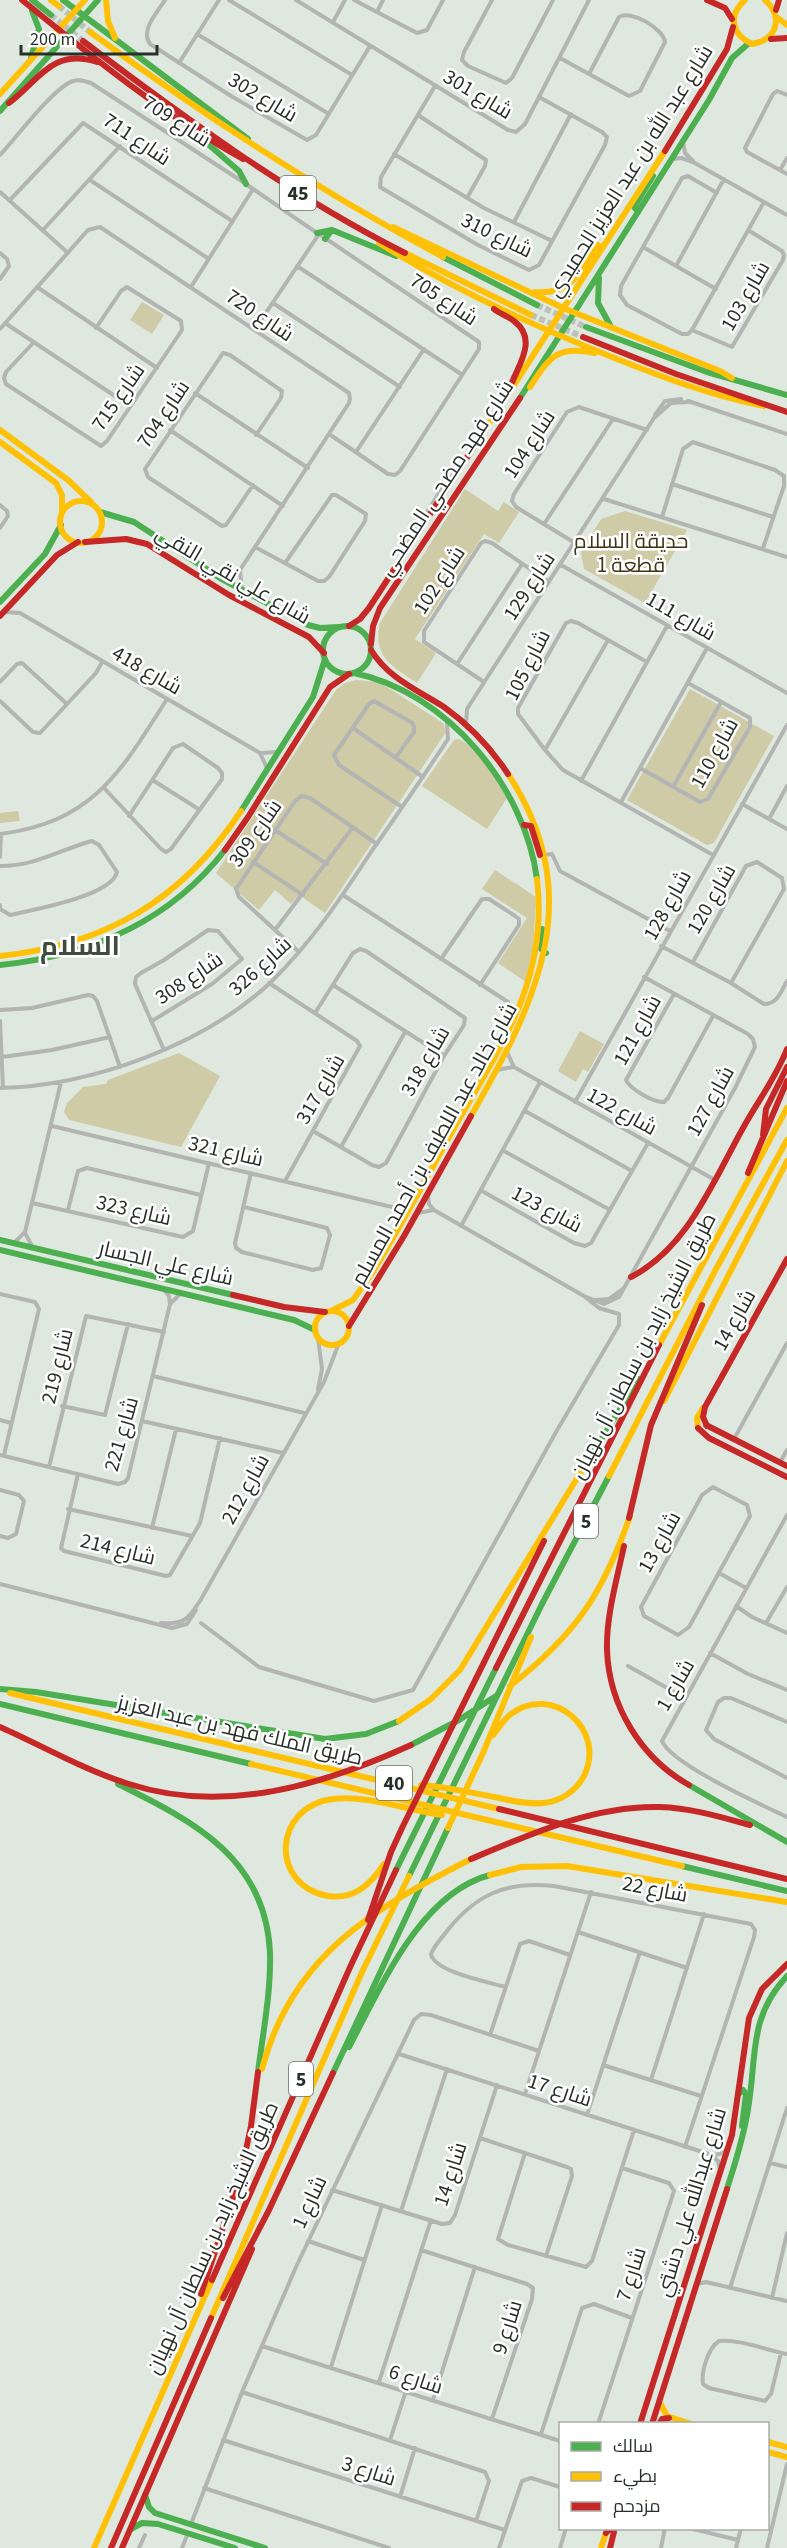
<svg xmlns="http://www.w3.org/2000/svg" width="787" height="2548" font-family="'Source Sans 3',Cairo,sans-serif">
	<rect width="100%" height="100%" fill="#dee8de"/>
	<path fill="#cecba6" d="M142 302 164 315 152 334 130 320Z
		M465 489 498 511 504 502 519 512 499 543 484 534 415 639 436 653 417 683C393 667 372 657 380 623Z
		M625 511 687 530 645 603 584 569 581 552 601 519Z
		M356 680 379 682 443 723 446 732 325 913 299 895 291 904 275 890 259 910 216 873 336 690 345 683Z
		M690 689 774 736 714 843 707 845 627 800Z
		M458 739C476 745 497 782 507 798L487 829 422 786 454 740Z
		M18 811 20 821 0 823V813Z
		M495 870 536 897 533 952 526 982 498 963 527 918 482 889Z
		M580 1031 604 1044 588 1072 583 1069 576 1082 558 1071Z
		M179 1053 220 1076 181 1147 69 1120 64 1112 67 1103 83 1087 106 1084 108 1080Z"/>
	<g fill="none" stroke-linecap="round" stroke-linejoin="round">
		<path stroke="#bac3ba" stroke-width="6" stroke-dasharray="6 3" stroke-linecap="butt" d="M59 6 90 32
			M51 15 83 41
			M537 305 586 327
			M531 315 583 337"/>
		<path stroke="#b2b5b2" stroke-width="4" d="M165 0C157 13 140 30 150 44L231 96 307 140 316 135 370 46
			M229 0 352 75
			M296 0 508 130 516 132 525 124 589 0
			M354 0 417 33 427 30 443 0
			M492 0 464 52 462 60 468 66 506 83 512 78 553 0
			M377 12 383 0
			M333 22 345 0
			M197 34 329 114
			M560 58 629 96 640 91 665 42C664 29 630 9 619 17L589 74
			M179 63 219 0
			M435 86 381 177 380 187 478 245 529 270 539 265 605 145 607 137 602 132 539 97
			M787 95 777 91 773 94 745 148 747 152 787 174
			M418 115 486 160 485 166 467 198
			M683 142 685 153 693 161
			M394 154 484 208 552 241
			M0 155C16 138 53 88 73 81 79 79 84 81 91 83L246 184 253 189 191 287
			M672 159 681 158 693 162 787 215
			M780 170 787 158
			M90 180 209 259
			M253 189 317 233
			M0 192 68 253
			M717 193 688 176 682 178 621 286 620 295 627 305 682 334H688L692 330 764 202
			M10 200 83 123 232 221
			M514 222 571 114
			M43 230 120 146
			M643 247 716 289
			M0 253 7 259 9 266 0 279
			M297 266 461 374
			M676 266 724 179
			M37 287 157 368
			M273 303 400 387
			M5 323 130 406
			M0 329 88 230 100 227 349 393 350 399 349 403 240 570 231 577 223 579
			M255 329 319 234 479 342V349L400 471 395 475 388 474 329 434
			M692 330 732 347 783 260 784 255 782 251 748 230
			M34 342 6 372 4 378 6 384 101 446 107 441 182 330 181 321 127 287 121 291 96 328
			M195 393 308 468
			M688 401 787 434
			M655 415 665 401 681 399
			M170 430 283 506
			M356 452 424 349
			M672 484 773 517
			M253 485 226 525 222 526 148 477 145 469 223 353 230 355 282 391 281 398 256 435
			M604 499 787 557
			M0 505 7 511 8 516 0 528
			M662 517 683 449 693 442 775 470 784 476V486L763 548
			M544 524 613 419
			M575 543 516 507 512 501 514 494 567 412 579 407 647 430
			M255 547 318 581H324L329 577 365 521 366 514 336 495H332L285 563
			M404 550 445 483 454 474
			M561 565 787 693
			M240 571 242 590
			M4 612 20 613 260 753 277 752
			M647 662 578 623 571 621 566 623 518 708V714L545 750 563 770 713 855
			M457 664 522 564
			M0 682 17 664 22 663 67 704
			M484 682 424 642V631L481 543 485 541 492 543 549 582
			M0 701 33 732 40 733 96 673 102 662
			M466 725 467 709 654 418 671 403 689 402
			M353 728 423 777
			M545 750 608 640
			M260 753 267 768
			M396 757 414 732V726L411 722 374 701 369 704 334 755 339 765 402 807
			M640 768 700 802 708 799 750 727V718L688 683
			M154 781 200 810
			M581 781 667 626
			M673 787 721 702
			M105 789 161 849 166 852 171 849 222 779V773L218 768 183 744 173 748 129 816
			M621 802 707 648
			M742 804 787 829
			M769 819 787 786
			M275 830 327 864
			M0 834C93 822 120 773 167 699
			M543 855 552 854 560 871 670 931
			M0 857 1 834
			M253 862 303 895
			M0 866C36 866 59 850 92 841L99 845 117 872C112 896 32 910 10 915L0 909V905
			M343 895 508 1002 515 1016
			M275 930 353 827
			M661 946 731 983 764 1004C778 1004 781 991 787 981
			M299 952 239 897 236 889 295 801 302 796 310 798 377 844
			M441 959 482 899H489L515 916 519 919V925L480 985
			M693 962 746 866 757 862 782 878 784 889 731 983
			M269 983 357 1041 360 1046 285 1181
			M333 985 444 1056
			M674 994 626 1080C630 1089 654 1103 664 1102L668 1098 713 1016
			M0 1010 32 1008 88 995 93 996 97 1001 120 1067
			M0 1021 3 1088
			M152 1021 212 984 242 959 218 931 208 930 164 960 141 973 136 977 135 984 164 1050
			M507 1052 514 1067 715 1180
			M2 1057 52 1050 110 1037
			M497 1070 513 1067
			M0 1088C91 1086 204 1045 271 982 311 943 341 898 371 852 397 815 423 777 448 739L447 723
			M575 1102 787 725
			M525 1111 632 1171
			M52 1126 392 1207 411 1204
			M313 1131 372 1165 379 1167 386 1163 444 1056 464 1025 465 1018 366 951 360 949 353 953 315 1013
			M341 1147 405 1032
			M504 1151 610 1210
			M482 1191 574 1243 585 1246 591 1243 648 1143
			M428 1195 429 1204 434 1210 584 1296 604 1304 619 1297 735 1088 755 1047 753 1039 748 1034 644 977
			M32 1203 183 1237 193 1231 209 1163
			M244 1207 327 1228 330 1235 321 1268 313 1270 242 1252 236 1248 235 1243 251 1173
			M393 1208 399 1213 401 1221
			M68 1210 78 1171 87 1168 201 1195
			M418 1213 433 1210
			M461 1226 540 1082
			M25 1233 33 1248
			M14 1243 25 1232 61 1082
			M0 1294 35 1302 39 1309 4 1455
			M595 1300 609 1299 623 1289
			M170 1304 181 1293
			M153 1376 304 1413
			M318 1389 322 1369 318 1338
			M62 1406 105 1415 128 1324
			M0 1420 11 1423
			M142 1421 283 1453
			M734 1439 787 1343
			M0 1455 118 1484 125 1482 128 1478 170 1304 169 1296 164 1290
			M780 1462 787 1450
			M49 1467 86 1316 164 1332
			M78 1474 61 1548 64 1551 166 1576 170 1575 200 1523 220 1438
			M713 1487 747 1505 750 1516 689 1627 678 1635 644 1616 641 1607 702 1495Z
			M0 1490 19 1495 24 1501 16 1534 8 1538 0 1536
			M68 1509 192 1536
			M787 1515 662 1741C671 1764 762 1805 787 1817
			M152 1528 176 1429
			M719 1573 746 1588
			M0 1584 172 1628 187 1624 196 1610
			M736 1606 752 1617 787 1633
			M161 1623C184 1625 188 1619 200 1601L324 1382 339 1343
			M201 1623 259 1667 374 1701 413 1690 556 1432 619 1325V1314L599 1308 584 1296
			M766 1623 787 1587
			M710 1653 748 1674 787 1690
			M628 1666 685 1698
			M787 1722 731 1698H724L718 1702 706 1730 714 1739 787 1778
			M578 1932 687 1968
			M505 1987C489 1982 434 1972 431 1954 434 1946 441 1939 447 1931 476 1894 507 1881 554 1886L751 1924 755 1930 754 1937 685 2147
			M490 2035 520 1944 529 1941 570 1955
			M399 2054 712 2155 718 2161 720 2170
			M603 2065 701 2096
			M651 2080 704 1914
			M525 2094 591 1892
			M587 2115 640 1952
			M480 2138 567 2167 571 2169 572 2176 546 2256
			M525 2153 498 2239 508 2245 586 2267 592 2261 634 2130
			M713 2155 720 2154 727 2148
			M770 2163 787 2167
			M332 2190 442 2224 450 2223 455 2215 497 2085
			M401 2211 447 2069
			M308 2241 364 2260
			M421 2250 527 2284 533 2288 532 2299 492 2419
			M697 2284 706 2282 787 2301
			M730 2288 787 2108
			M772 2298 787 2233
			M262 2346 560 2441
			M781 2353 771 2394 765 2401 709 2388 703 2384C701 2372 708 2348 719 2341 740 2339 766 2350 787 2354
			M331 2367 382 2205
			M379 2382 431 2220
			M242 2392 485 2472 489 2481 476 2521
			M433 2400 475 2267
			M598 2424 674 2191 669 2183 622 2168
			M541 2434 582 2308 594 2304 632 2318
			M223 2440 505 2530
			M390 2440 406 2391
			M204 2488 389 2548
			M400 2497 415 2448
			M191 2524 242 2392 296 2267 414 2020 421 2014 431 2015 539 2051
			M689 2528 738 2540
			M139 2548 145 2535
			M182 2548 188 2533
			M499 2548 522 2481 531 2478 560 2487
			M560 2548 566 2528
			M661 2548 665 2528
			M736 2548 741 2528
			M767 2548 787 2464"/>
		<path stroke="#4caf50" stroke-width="6" d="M32 0 51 15
			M63 0 248 139
			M31 58 39 29 32 11
			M0 111 98 0
			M208 144 239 171 246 184
			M638 212 634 207 653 176
			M317 233 332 230 396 256
			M325 239 332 230
			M443 257 537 305
			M599 278 598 303 610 325
			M586 327 707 372 787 395
			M520 398 709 100 732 58 749 43
			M100 512 134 522 220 578 308 625 320 628 339 627
			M0 602 45 554 61 525
			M323 650a24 24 0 1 1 48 0a24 24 0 1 1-48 0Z
			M354 673C447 692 525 787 537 879
			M241 811 313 697 325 659
			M542 929 541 949 546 953
			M0 965C89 956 169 922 225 850
			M0 1240 233 1295
			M0 1250 294 1320 315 1330
			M587 1462 639 1379
			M0 1689 36 1692 325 1739 366 1734 399 1721
			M0 1704 251 1764
			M411 1745 459 1720 496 1696
			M118 1784C193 1821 266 1858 270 1953 271 1993 263 2032 258 2072
			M689 1785 787 1842
			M682 1866 787 1891
			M396 1870 496 1668
			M409 1876 542 1604 609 1476
			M349 2047C380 1989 420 1893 490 1875
			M333 2073 448 1828
			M740 2093 743 2090 746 2094 742 2126
			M727 2189C735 2163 744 2137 748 2109 757 2058 748 2017 787 1976
			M145 2495 149 2507 155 2513 265 2548
			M131 2529 142 2523 158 2524 235 2548"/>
		<path stroke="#ffc107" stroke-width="6" d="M51 0 59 6
			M106 0 108 21 115 38
			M745 0C728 15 731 34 752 44 777 40 784 17 765 0
			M778 18 787 25
			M90 32C203 115 320 191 443 257
			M0 94 85 0
			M393 227 563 308 720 371 732 378
			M379 243C453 289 531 325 612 357 662 377 712 396 764 406
			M405 253 531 315
			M535 292C573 295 579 272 598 245
			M530 387C550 357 556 345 595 353
			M0 430 68 480 91 502
			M479 439 665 151
			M0 442 56 483 62 495V512
			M60 522a21 21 0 1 1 42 0a21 21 0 1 1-42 0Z
			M0 956C106 945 182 900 241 811
			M471 1116C536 1002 589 898 508 774
			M331 1311 353 1300 374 1270C402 1224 427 1177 453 1130 500 1047 549 980 537 879
			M315 1328a17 17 0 1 1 34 0a17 17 0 1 1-34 0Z
			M659 1345 787 1108
			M664 1401 787 1161
			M698 1428 697 1418 703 1408
			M609 1476 716 1269 787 1140
			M510 1686C575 1635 603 1594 630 1516
			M10 1693 499 1809
			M399 1721 431 1699 460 1670 587 1462
			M251 1764 682 1866
			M421 1785C446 1787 469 1792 494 1797 510 1800 527 1805 544 1803 561 1801 576 1791 584 1776 607 1729 552 1683 511 1714 504 1719 499 1728 493 1735
			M448 1828 483 1753 531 1637
			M384 1864C371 1884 354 1900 328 1896 268 1885 274 1806 333 1799 369 1795 407 1810 442 1815
			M490 1875 521 1867 567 1866 787 1902
			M262 2069C292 1955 373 1909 471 1859
			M211 2318 362 1972 409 1876
			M660 2403 667 2416 691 2424
			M768 2442 787 2447
			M768 2452 787 2457
			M94 2548 212 2280
			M601 2548 607 2530"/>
		<path stroke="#c62828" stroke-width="6" d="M22 0C92 57 164 115 243 159
			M707 0 725 8 732 19
			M776 10 779 0
			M771 39 787 38
			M83 41C186 119 289 194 405 253
			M9 103C40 79 53 48 97 62
			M665 151 727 49 733 27
			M494 309C500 314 508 316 514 321 538 339 519 364 511 385
			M583 337 676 374 787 412
			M85 542 126 539 147 544 229 595 309 637 324 653
			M0 616 57 555 78 542
			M349 626 360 619 369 608 479 439
			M371 644 373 626 380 608 520 398
			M371 650C388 678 417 690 444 707 469 725 491 748 508 774
			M524 825 531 826 540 855
			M225 850 248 817 330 687 349 674
			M763 1135 766 1109 787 1067
			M748 1173 787 1081
			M631 1277C690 1247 715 1176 747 1121 761 1097 777 1075 787 1049
			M233 1295 284 1307 325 1312
			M349 1326 404 1236 471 1116
			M706 1425 787 1466
			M707 1426 703 1417 705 1407 787 1259
			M698 1428 709 1438 787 1477
			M629 1518 651 1425 702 1305
			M624 1546C617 1579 606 1616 607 1650 609 1706 641 1758 689 1785
			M496 1668 659 1345
			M0 1727C43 1746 84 1770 129 1784 224 1815 324 1785 411 1745
			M499 1809 787 1879
			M471 1859C530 1834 595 1805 660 1807 691 1808 721 1817 750 1825
			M368 1920 391 1852 402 1828 544 1541
			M212 2280 351 1965 396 1870
			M201 2294 241 2173 251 2126 258 2072
			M223 2298 269 2210 333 2073
			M640 2424 732 2135 749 2018 762 1989 787 1964
			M652 2424 727 2189
			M659 2424 662 2419 669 2418
			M606 2533 609 2529 614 2532 610 2548
			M111 2548 211 2318
			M122 2548 252 2249"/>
	</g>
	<g text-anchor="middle" stroke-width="5" stroke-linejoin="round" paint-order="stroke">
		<g fill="#fff" stroke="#686e69" stroke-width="1.5">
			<rect x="280" y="176" width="36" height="34" rx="4.5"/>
			<rect x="574" y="1504" width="24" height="34" rx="4.5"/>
			<rect x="376" y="1766" width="36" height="34" rx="4.5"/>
			<rect x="289" y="2062" width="24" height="34" rx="4.5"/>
		</g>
		<g font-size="20" font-weight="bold" fill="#283029">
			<text x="298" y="200">45</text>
			<text x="586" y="1528">5</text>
			<text x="394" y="1790">40</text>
			<text x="301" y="2086">5</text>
		</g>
		<g font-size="21" fill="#283029" stroke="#fff">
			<text transform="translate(478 94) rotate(31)" y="7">شارع 301</text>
			<text transform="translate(263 97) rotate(31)" y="7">شارع 302</text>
			<text transform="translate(177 121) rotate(33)" y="7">شارع 709</text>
			<text transform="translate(137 139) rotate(34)" y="7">شارع 711</text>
			<text transform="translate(630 171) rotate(-58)" y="7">شارع عبد الله بن عبد العزيز الحميدي</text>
			<text transform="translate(497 235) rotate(26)" y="7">شارع 310</text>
			<text transform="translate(745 296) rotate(-60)" y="7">شارع 103</text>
			<text transform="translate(444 299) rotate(34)" y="7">شارع 705</text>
			<text transform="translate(260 315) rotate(34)" y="7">شارع 720</text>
			<text transform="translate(118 397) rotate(-55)" y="7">شارع 715</text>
			<text transform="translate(163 414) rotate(-56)" y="7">شارع 704</text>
			<text transform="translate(529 444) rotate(-57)" y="7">شارع 104</text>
			<text transform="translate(446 478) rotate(-57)" y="7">شارع فهد مضحي المضحي</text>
			<text transform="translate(233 575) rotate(30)" y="7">شارع علي نقي النقي</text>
			<text transform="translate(439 580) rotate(-57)" y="7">شارع 102</text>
			<text transform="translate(529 586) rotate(-57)" y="7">شارع 129</text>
			<text transform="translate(681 616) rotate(30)" y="7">شارع 111</text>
			<text transform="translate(527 665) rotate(-63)" y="7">شارع 105</text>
			<text transform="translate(147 670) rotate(30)" y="7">شارع 418</text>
			<text transform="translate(714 753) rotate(-61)" y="7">شارع 110</text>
			<text transform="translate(255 833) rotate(-55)" y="7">شارع 309</text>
			<text transform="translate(711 899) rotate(-60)" y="7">شارع 120</text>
			<text transform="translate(667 905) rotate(-61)" y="7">شارع 128</text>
			<text transform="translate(260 966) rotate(-42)" y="7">شارع 326</text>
			<text transform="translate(189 978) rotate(-34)" y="7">شارع 308</text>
			<text transform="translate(637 1030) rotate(-61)" y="7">شارع 121</text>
			<text transform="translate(425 1061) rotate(-60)" y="7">شارع 318</text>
			<text transform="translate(320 1089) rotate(-60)" y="7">شارع 317</text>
			<text transform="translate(710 1101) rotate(-61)" y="7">شارع 127</text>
			<text transform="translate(622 1111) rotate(29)" y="7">شارع 122</text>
			<text transform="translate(434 1144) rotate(-61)" y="7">شارع خالد عبد اللطيف بن أحمد المسلم</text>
			<text transform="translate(226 1151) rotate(13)" y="7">شارع 321</text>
			<text transform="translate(547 1209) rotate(28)" y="7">شارع 123</text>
			<text transform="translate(134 1210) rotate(13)" y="7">شارع 323</text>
			<text transform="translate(166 1263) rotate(13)" y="7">شارع علي الجسار</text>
			<text transform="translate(734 1320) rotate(-61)" y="7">شارع 14</text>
			<text transform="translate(643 1346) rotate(-63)" y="7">طريق الشيخ زايد بن سلطان آل نهيان</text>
			<text transform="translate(57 1366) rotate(-76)" y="7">شارع 219</text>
			<text transform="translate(121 1434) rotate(-74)" y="7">شارع 221</text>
			<text transform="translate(245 1489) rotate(-61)" y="7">شارع 212</text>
			<text transform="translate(659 1542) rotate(-61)" y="7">شارع 13</text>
			<text transform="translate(118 1549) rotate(14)" y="7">شارع 214</text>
			<text transform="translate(675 1685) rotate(-60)" y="7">شارع 1</text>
			<text transform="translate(240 1730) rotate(13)" y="7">طريق الملك فهد بن عبد العزيز</text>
			<text transform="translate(655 1889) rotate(11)" y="7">شارع 22</text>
			<text transform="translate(560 2090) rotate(18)" y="7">شارع 17</text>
			<text transform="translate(450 2174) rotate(-72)" y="7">شارع 14</text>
			<text transform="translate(309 2202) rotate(-65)" y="7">شارع 1</text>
			<text transform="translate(691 2202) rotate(-73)" y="7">شارع عبدالله علي دشتي</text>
			<text transform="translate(212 2238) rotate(-66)" y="7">طريق الشيخ زايد بن سلطان آل نهيان</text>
			<text transform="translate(631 2274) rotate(-72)" y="7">شارع 7</text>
			<text transform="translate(507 2327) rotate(-72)" y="7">شارع 9</text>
			<text transform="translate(416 2379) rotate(18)" y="7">شارع 6</text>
			<text transform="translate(369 2471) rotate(18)" y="7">شارع 3</text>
		</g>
		<g font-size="21" fill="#3d3617" stroke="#fff">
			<text x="631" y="548">حديقة السلام<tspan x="631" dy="24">قطعة 1</tspan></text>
		</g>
		<g font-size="27" font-weight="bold" fill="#3d4e40" stroke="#fff">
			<text x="80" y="955">السلام</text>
		</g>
	</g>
	<rect x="559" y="2422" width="210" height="108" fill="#ffffff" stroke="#a9aca9" stroke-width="1.5"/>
	<rect x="571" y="2442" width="30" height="9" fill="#4caf50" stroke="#a9aca9" stroke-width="1.5"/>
	<text x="613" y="2452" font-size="18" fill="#283029">سالك</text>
	<rect x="571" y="2472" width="30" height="9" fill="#ffc107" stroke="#a9aca9" stroke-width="1.5"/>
	<text x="613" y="2482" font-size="18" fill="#283029">بطيء</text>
	<rect x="571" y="2502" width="30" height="9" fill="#c62828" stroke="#a9aca9" stroke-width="1.5"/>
	<text x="613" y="2512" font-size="18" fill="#283029">مزدحم</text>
	<path d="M21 45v9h136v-9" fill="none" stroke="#283029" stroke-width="3"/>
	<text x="30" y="45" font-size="18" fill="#283029" stroke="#ffffff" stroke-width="4.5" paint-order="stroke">200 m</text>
</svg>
